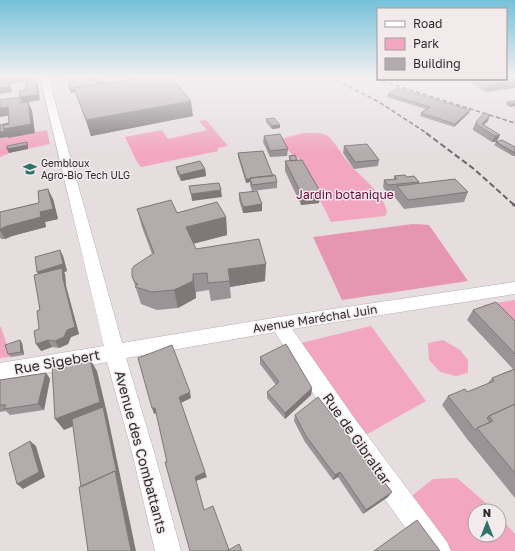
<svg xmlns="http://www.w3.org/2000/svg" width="515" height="551" font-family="'Golos Text',sans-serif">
	<rect width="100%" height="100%" fill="#e6dddf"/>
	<path fill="#f2a6bf" d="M206 120 228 146 218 148V151L141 167 137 162 125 137 162 130 168 139 207 130 199 121Z
		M47 130 50 144 12 152 0 157V138Z
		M304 133C311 133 322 132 328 136 336 143 341 154 347 161 359 176 384 193 387 212L385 216 331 222 299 158 294 157 283 144 282 139 284 138Z
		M515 300V338L483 305Z
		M371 326 426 401 362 437 301 343Z
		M0 327H1L11 357 0 358Z
		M443 340 460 350 468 360V373L456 376 440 372 429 360 428 343Z
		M457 478 495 511H475V535H499V516L515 534V551H451L409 498 433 479Z"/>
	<path fill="#e696b1" d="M413 224 429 225 468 281 342 300 313 237Z"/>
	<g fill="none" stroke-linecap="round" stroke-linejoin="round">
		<defs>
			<path id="minor" d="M40 77H48L122 343 279 317 515 282V294L292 329 355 419 447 542 451 551H422L339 435 275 332 126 358 154 452 181 551H155L132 452 107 362 0 381V363L104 346Z"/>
		</defs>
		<use href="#minor" stroke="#b8afb2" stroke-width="1"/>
		<use href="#minor" fill="#fff" fill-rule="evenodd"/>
		<path stroke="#6a6566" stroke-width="1.5" stroke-dasharray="4.5 2.5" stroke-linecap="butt" d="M330 77 379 102 428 134
			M369 77 515 123"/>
		<path stroke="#6a6566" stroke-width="2" stroke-dasharray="6 3" stroke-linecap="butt" d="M426 133 474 169 514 205"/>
		<path stroke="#6a6566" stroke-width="3" stroke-dasharray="8 3.5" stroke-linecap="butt" d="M513 204 515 206"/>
	</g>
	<path fill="#9b9395" d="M93 77H104L106 83 193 116 91 136 76 92 71 93 97 85Z
		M429 79H453L433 81Z
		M474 79H506L486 92 472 84Z
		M388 94 469 113 454 127 420 116 421 113 426 109 387 97Z
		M515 101V106L510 107 506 105 507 102Z
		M266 119 280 125V128L272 129 266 122Z
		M488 121 484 125 500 135 497 141 515 147V156H513L494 145 496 142H492L473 130V128L476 122Z
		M264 136 288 149 287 156 270 157 263 142Z
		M344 146 379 160 378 166 354 169 343 153Z
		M238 153 273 176 277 182V188L252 191 250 185V182L246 183 238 157Z
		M289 156 319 203 301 205 285 171V161H290L289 159Z
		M176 167 205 169 206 176 181 181 177 173Z
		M394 176 407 177 419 182V183L468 192 464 202 404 209 394 196 395 191 386 192 383 187 384 180 394 179Z
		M239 193 262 204V211L243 213 239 200Z
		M53 199 58 219 45 222 46 227 12 236 5 239H1L0 237V212Z
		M137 209 226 217 227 235 193 244 196 249 265 281 230 287 231 298 211 301 209 290 196 292V298L178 308 157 310 141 304 132 276 152 254 142 227Z
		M60 250 63 256 67 271 64 272 65 274 66 286 79 334 71 337 68 344 59 348 52 347 41 351 38 274Z
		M473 310 515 321V498L467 439 442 405 448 396 467 392 487 384 492 378 513 369 467 320Z
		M20 340 22 343 24 355 11 357 8 354Z
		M260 357 312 388 311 395 285 419 267 398V392L276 385 260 364Z
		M46 373 50 379 44 410 10 415 6 411 0 412V380Z
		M295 415 388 497 363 514 338 477 333 480 305 442 294 421Z"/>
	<path fill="#7e7879" d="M35 77V80L10 84 11 87 12 92 0 94V82Z
		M117 77H126L117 79Z
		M434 79H453L433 81Z
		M36 80 38 86 40 100 28 102 32 110 35 133 8 138V137L0 138V132L4 129 10 127 22 103 20 97Z
		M105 81 107 87 98 88 96 83Z
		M515 81V88L486 92 489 84Z
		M94 86 95 89 71 93 70 90Z
		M191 101 193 116 91 136 86 120Z
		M511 104H515V106L510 107Z
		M8 107 12 115 0 117V108Z
		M470 110 469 113 454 127 455 124Z
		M490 115 488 121 481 127 482 124Z
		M280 125V128L272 129V126Z
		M500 135 497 141 492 142 495 136Z
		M27 142 28 145V149L9 153 7 149Z
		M205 169 206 176 181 181 180 175Z
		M246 179H250V182L246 183Z
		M48 189 53 199 58 219 45 222 46 227 12 236 5 239 0 230V229L40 212Z
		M221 190 222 197 192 201 191 194Z
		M321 193 319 203 301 205 302 195Z
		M262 204V211L243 213V207Z
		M226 217 227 235 188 245 186 227Z
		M60 250 63 256 67 271 64 272 65 274 66 286 79 334 71 337 68 344 59 348 55 341 41 279 37 272Z
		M266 264 265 281 230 287 228 269Z
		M193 274 196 298 178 308 174 290Z
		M20 340 22 343 24 355 21 352Z
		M48 340 52 347 41 351 36 344Z
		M90 359 97 371 107 413 136 551H131L117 480 104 414 64 430 55 419Z
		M46 373 50 379 44 410 38 404Z
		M312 388 311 395 285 419V413Z
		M190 392 191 398 181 403 179 397Z
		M152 408H155L157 413 154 414Z
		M30 441 36 446 45 477 23 489 17 484Z
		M205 472 207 477 196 481 195 477Z
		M340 472 338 477 333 480 335 475Z
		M392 492 388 497 363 514 366 510Z"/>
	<path fill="#b4abad" stroke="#7e7879" d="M17 77H34L0 82V79Z
		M67 77H91L94 85 74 88 75 89 70 90Z
		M94 77H104L105 81 96 83Z
		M146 77H171L191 101 86 120 74 88Z
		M506 77H515V81L489 84 480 79H506Z
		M36 80 38 95 20 97 19 91 26 90V82Z
		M9 81 10 87 0 88V83Z
		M397 88 470 110 455 124 421 113 430 107 388 94Z
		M20 97V103L28 102 31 124 4 129 3 125 9 124 8 107 0 108V100Z
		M515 101V104H511L507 102Z
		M484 113 490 115 482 124 500 135 495 136 476 124V122Z
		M274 118 280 125 272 126 266 119Z
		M9 123 3 125 4 129 5 131 0 132V125Z
		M280 134 288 149 270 151 264 136Z
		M502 140 515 147V153L496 142Z
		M27 142V145L7 149V146Z
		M367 144 379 160 355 162 344 146Z
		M263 151 273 176 250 178V179H246L238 153Z
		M295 155 297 160 291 161 289 156Z
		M302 160 321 193 302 195 285 161Z
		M200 161 205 169 180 175 176 167Z
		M275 175 277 182 252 185 250 178Z
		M405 175 407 177 414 176 419 182 388 185 384 180 397 179 394 176Z
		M455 179 468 192 408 200 397 186Z
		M219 183 221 190 191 194 189 186Z
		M48 189 53 209 40 212 41 217 7 226 0 229V212L39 203 38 191Z
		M257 191 262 204 243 207 239 193Z
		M171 200 177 213 217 202 226 217 186 227 196 249 259 239 266 264 228 269 230 281 208 283 207 273 193 274V281L174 290 152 292 135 287 138 284 134 281 132 276V269L134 266 154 253 137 209Z
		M60 250 63 264 37 272 35 257Z
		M62 268 63 279 75 327 67 330 64 337 55 341 48 340 36 344 34 331 39 329 37 311 40 310 34 275Z
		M496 302 515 321V354L473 310Z
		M20 340 21 352 8 354 5 345Z
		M286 344 312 388 285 413 267 392 279 382 260 357Z
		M172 345 190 392 179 397 205 472 195 477 204 510 213 506 229 550 227 551H190L165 462H167L155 408H152L138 358Z
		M90 359 100 402 55 419 52 366Z
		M515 369V404L489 416 487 418 490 422 477 428 475 430 448 396 465 389 467 392 494 381 492 378Z
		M46 373 38 404 4 409 6 405H0V380Z
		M318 397 392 492 366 510 340 472 335 475 306 436 295 415Z
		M515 404V473L477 428 493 421 489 416Z
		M103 407 117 474 115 471 81 487 72 419Z
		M30 441 39 472 17 484 9 453Z
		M115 471 131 551H88L79 487Z
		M417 520 440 551H374Z
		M239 544 242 551H227Z"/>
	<linearGradient id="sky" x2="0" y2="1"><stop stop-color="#75c1da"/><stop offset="0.5" stop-color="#f4f0f1"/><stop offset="1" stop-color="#f4f0f1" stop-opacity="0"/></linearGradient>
	<rect width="515" height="154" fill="url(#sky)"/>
	<defs>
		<symbol id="university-bare" viewBox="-9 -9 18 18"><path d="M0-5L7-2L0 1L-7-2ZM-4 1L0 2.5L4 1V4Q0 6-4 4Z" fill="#2c7369" stroke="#f3eaec" stroke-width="2.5" paint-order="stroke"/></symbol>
	</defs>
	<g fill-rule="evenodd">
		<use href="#university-bare" x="20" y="159" width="20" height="20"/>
	</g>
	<g text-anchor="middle" stroke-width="3" stroke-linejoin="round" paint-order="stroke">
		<g font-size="10" fill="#2d2a2b" stroke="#f3eaec" text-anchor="start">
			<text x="41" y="167">Gembloux<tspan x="41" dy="12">Agro-Bio Tech ULG</tspan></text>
		</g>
		<g font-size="12" fill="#680637" stroke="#f3eaec">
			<text x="345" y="199">Jardin botanique</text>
		</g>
		<g font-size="12" fill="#2d2a2b" stroke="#f3eaec">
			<text transform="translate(315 319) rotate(-9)" y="4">Avenue Maréchal Juin</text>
		</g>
		<g font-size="14" fill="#2d2a2b" stroke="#f3eaec">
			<text transform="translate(57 362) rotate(-10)" y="5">Rue Sigebert</text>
			<text transform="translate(357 439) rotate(55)" y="5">Rue de Gibraltar</text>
			<text transform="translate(141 452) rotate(75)" y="5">Avenue des Combattants</text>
		</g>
	</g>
	<rect x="377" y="8" width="130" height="72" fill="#f3eaec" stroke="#a49d9f"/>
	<rect x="385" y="21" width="20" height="6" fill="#ffffff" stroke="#a49d9f"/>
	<text x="413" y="28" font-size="12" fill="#2d2a2b">Road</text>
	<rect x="385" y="38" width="20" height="12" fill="#f2a6bf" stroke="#a49d9f"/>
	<text x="413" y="48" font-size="12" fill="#2d2a2b">Park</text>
	<rect x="385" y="58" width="20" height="12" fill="#b4abad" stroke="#a49d9f"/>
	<text x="413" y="68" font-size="12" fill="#2d2a2b">Building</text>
	<g transform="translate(487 523)"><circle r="19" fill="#f3eaec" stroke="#a49d9f"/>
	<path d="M0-3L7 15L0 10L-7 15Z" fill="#2c7369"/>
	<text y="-6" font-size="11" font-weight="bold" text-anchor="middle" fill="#2d2a2b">N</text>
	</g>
</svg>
